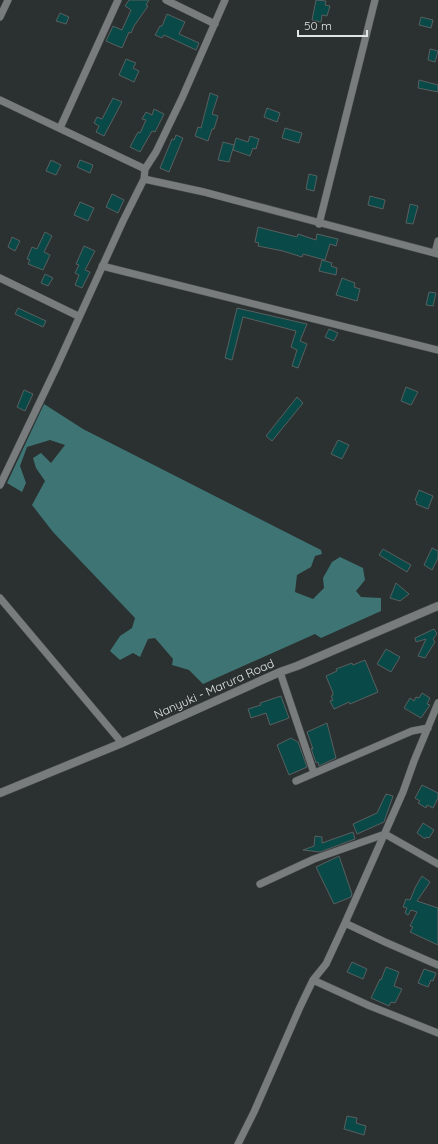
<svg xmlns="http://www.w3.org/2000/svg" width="438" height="1144" font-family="Quicksand,sans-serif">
	<rect width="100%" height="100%" fill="#2b3030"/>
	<path fill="#3e7574" d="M44 404 83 429 321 550 322 554 315 556 311 567 297 575 295 592 313 599 324 588 323 578 332 562 340 557 363 568 365 580 356 591 361 597 381 598V611L321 638 315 634 203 684 189 670 172 665 173 659 155 638 148 639 140 657 133 653 120 660 110 651 120 636 132 628 135 618 53 532 32 505 45 481 36 468 33 458 41 453 51 463 65 445 50 440 27 447 20 466 26 483 22 492 7 483Z"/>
	<path fill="#094948" stroke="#595f5f" d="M129 0H149L146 5 148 6 134 26 131 33 129 32 122 48 106 41 113 26 122 30 131 10 125 6Z
		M316 0 326 1 325 5 330 6 327 16 322 15 321 22 312 20Z
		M60 13 69 17 66 24 56 21Z
		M167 14 185 22 179 34 199 43 196 50 164 35 162 38 155 35 160 26H162Z
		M421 17 433 20 431 28 419 25Z
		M430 49 438 51 435 62 428 60Z
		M126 59 136 63 133 68 139 71 134 82 119 75Z
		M419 80 438 85V92L418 88Z
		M210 93 218 96 212 114 218 116 214 129H212L208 141 195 136 198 127 201 128Z
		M113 98 122 102 104 136 96 132 99 126 94 123 97 117 102 119Z
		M267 108 280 113 277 122 264 117Z
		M154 109 164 114 155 132 152 131 140 152 130 147 138 132 140 133 146 120 142 119 146 112 152 115Z
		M285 128 302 133 299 143 282 138Z
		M176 135 183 138 169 172 160 168 172 139 174 140Z
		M250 136 259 139 256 149 253 148 250 156 233 150 236 138 248 142Z
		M223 142 234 145 229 162 218 160Z
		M51 160 61 165 56 175 46 171Z
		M80 160 93 165 90 173 77 167Z
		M309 174 317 176 314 191 306 189Z
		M112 194 124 200 118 213 106 207Z
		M370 196 385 200 383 209 368 205Z
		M80 202 94 208 88 221 74 215Z
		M410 204 418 206 413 224 406 223Z
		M258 227 297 237 298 234 316 240 317 234 338 239 336 246 330 244 325 260 303 254 302 257 283 251 258 246 259 243 255 242Z
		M45 232 52 236 44 252 50 255 43 270 28 264 30 260 27 259 32 247 37 249Z
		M12 237 20 241 15 251 8 247Z
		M84 246 95 251 85 270 90 272 82 288 75 285 79 275 75 273 79 265 76 264Z
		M322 260 332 263 331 266 337 268 336 275 319 271Z
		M45 274 53 278 48 286 41 283Z
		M342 278 355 283 354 287 360 289 357 301 336 295Z
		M429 292 436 293 433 306 426 305Z
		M18 308 46 321 43 327 15 314Z
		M237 308 307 324 300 341 307 344 298 368 292 366 297 350 291 347 296 331 243 317 232 360 225 358Z
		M329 329 338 333 334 341 325 337Z
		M406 387 418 392 411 405 401 401Z
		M24 390 33 394 25 411 17 407Z
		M297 397 303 403 272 441 266 436Z
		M338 440 349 445 342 459 331 454Z
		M419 490 433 496 428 509 416 504 417 502 415 500Z
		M432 548 438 551V558L432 570 424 565Z
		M383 549 411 565 407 572 379 555Z
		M396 583 409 594 400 601 390 598Z
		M434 629 437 634 433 639 435 642 425 658 418 656 426 639 416 642 415 638Z
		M386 649 400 657 391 672 377 664Z
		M365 660 378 692 350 704 349 702 334 709 330 701 333 700 331 696 333 695V693L326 676 337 671 336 669 352 663 353 665Z
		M422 693 430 698 427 704 430 705 421 718 404 708 410 698 414 701 416 697 419 698Z
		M281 696 289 718 270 725 266 713 251 718 248 709 261 705 260 703Z
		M327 723 336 758 319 766 318 762 316 763 311 748 313 749 307 732Z
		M291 738 298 742 307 767 289 775 277 745Z
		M422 785 438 793V798L433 808 427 805 426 808 418 803 420 801 415 798Z
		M386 794 393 796 384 822 357 834 353 824 377 813Z
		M423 823 434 830 429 838 426 837 425 839 417 833Z
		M353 832 355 839 320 852 303 850 314 846 315 836 322 837V843Z
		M339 856 352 894 351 897 334 904 316 867Z
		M422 876 430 882 417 901 438 908V945L410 932 413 927 410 926 417 912 411 910 408 915 405 913 407 908 403 907 406 899 410 900 416 886Z
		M352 962 367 969 363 979 347 972Z
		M386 967 399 972 394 986 402 989 395 1003 391 1002 389 1006 371 998 380 979 381 980Z
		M424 969 436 973 433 981 431 980 428 987 418 983Z
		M347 1116 357 1118 356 1123 366 1126 364 1135 344 1129Z"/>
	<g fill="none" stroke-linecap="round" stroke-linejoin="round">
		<defs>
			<path id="minor" d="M166 0 215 24
				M0 17 8 0
				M0 100 145 169
				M60 128 118 0
				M144 179 204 192 438 254
				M319 224 375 0
				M435 253 438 241
				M102 266 438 350
				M0 278 78 316
				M0 485 57 366 123 221 144 179 145 169 156 152 182 98 225 0
				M0 598 122 743
				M280 672 314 773
				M296 781 412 731 428 728
				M260 884 314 859 385 834 438 864
				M345 923 385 942 438 965
				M313 980 370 1006 438 1033
				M238 1144 254 1112 300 1007 313 980 326 964 345 923 403 792 414 761 438 703"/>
			<path id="tertiary" d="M0 793 122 743 280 672 297 666 438 606"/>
		</defs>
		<use href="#minor" stroke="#484d4d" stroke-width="8"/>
		<use href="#tertiary" stroke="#484d4d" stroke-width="9"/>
		<use href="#minor" stroke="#797c7c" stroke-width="7"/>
		<use href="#tertiary" stroke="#797c7c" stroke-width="8"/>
	</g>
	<g text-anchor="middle" stroke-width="3" stroke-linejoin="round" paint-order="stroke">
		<g font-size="12" fill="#e1e4e4" stroke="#2b3030">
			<text transform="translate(214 689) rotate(-24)" y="4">Nanyuki - Marura Road</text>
		</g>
	</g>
	<path d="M298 30v6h69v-6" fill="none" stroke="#e1e4e4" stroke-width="2"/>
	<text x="304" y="30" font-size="12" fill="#e1e4e4" stroke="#2b3030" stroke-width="3" paint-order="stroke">50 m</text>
</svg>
